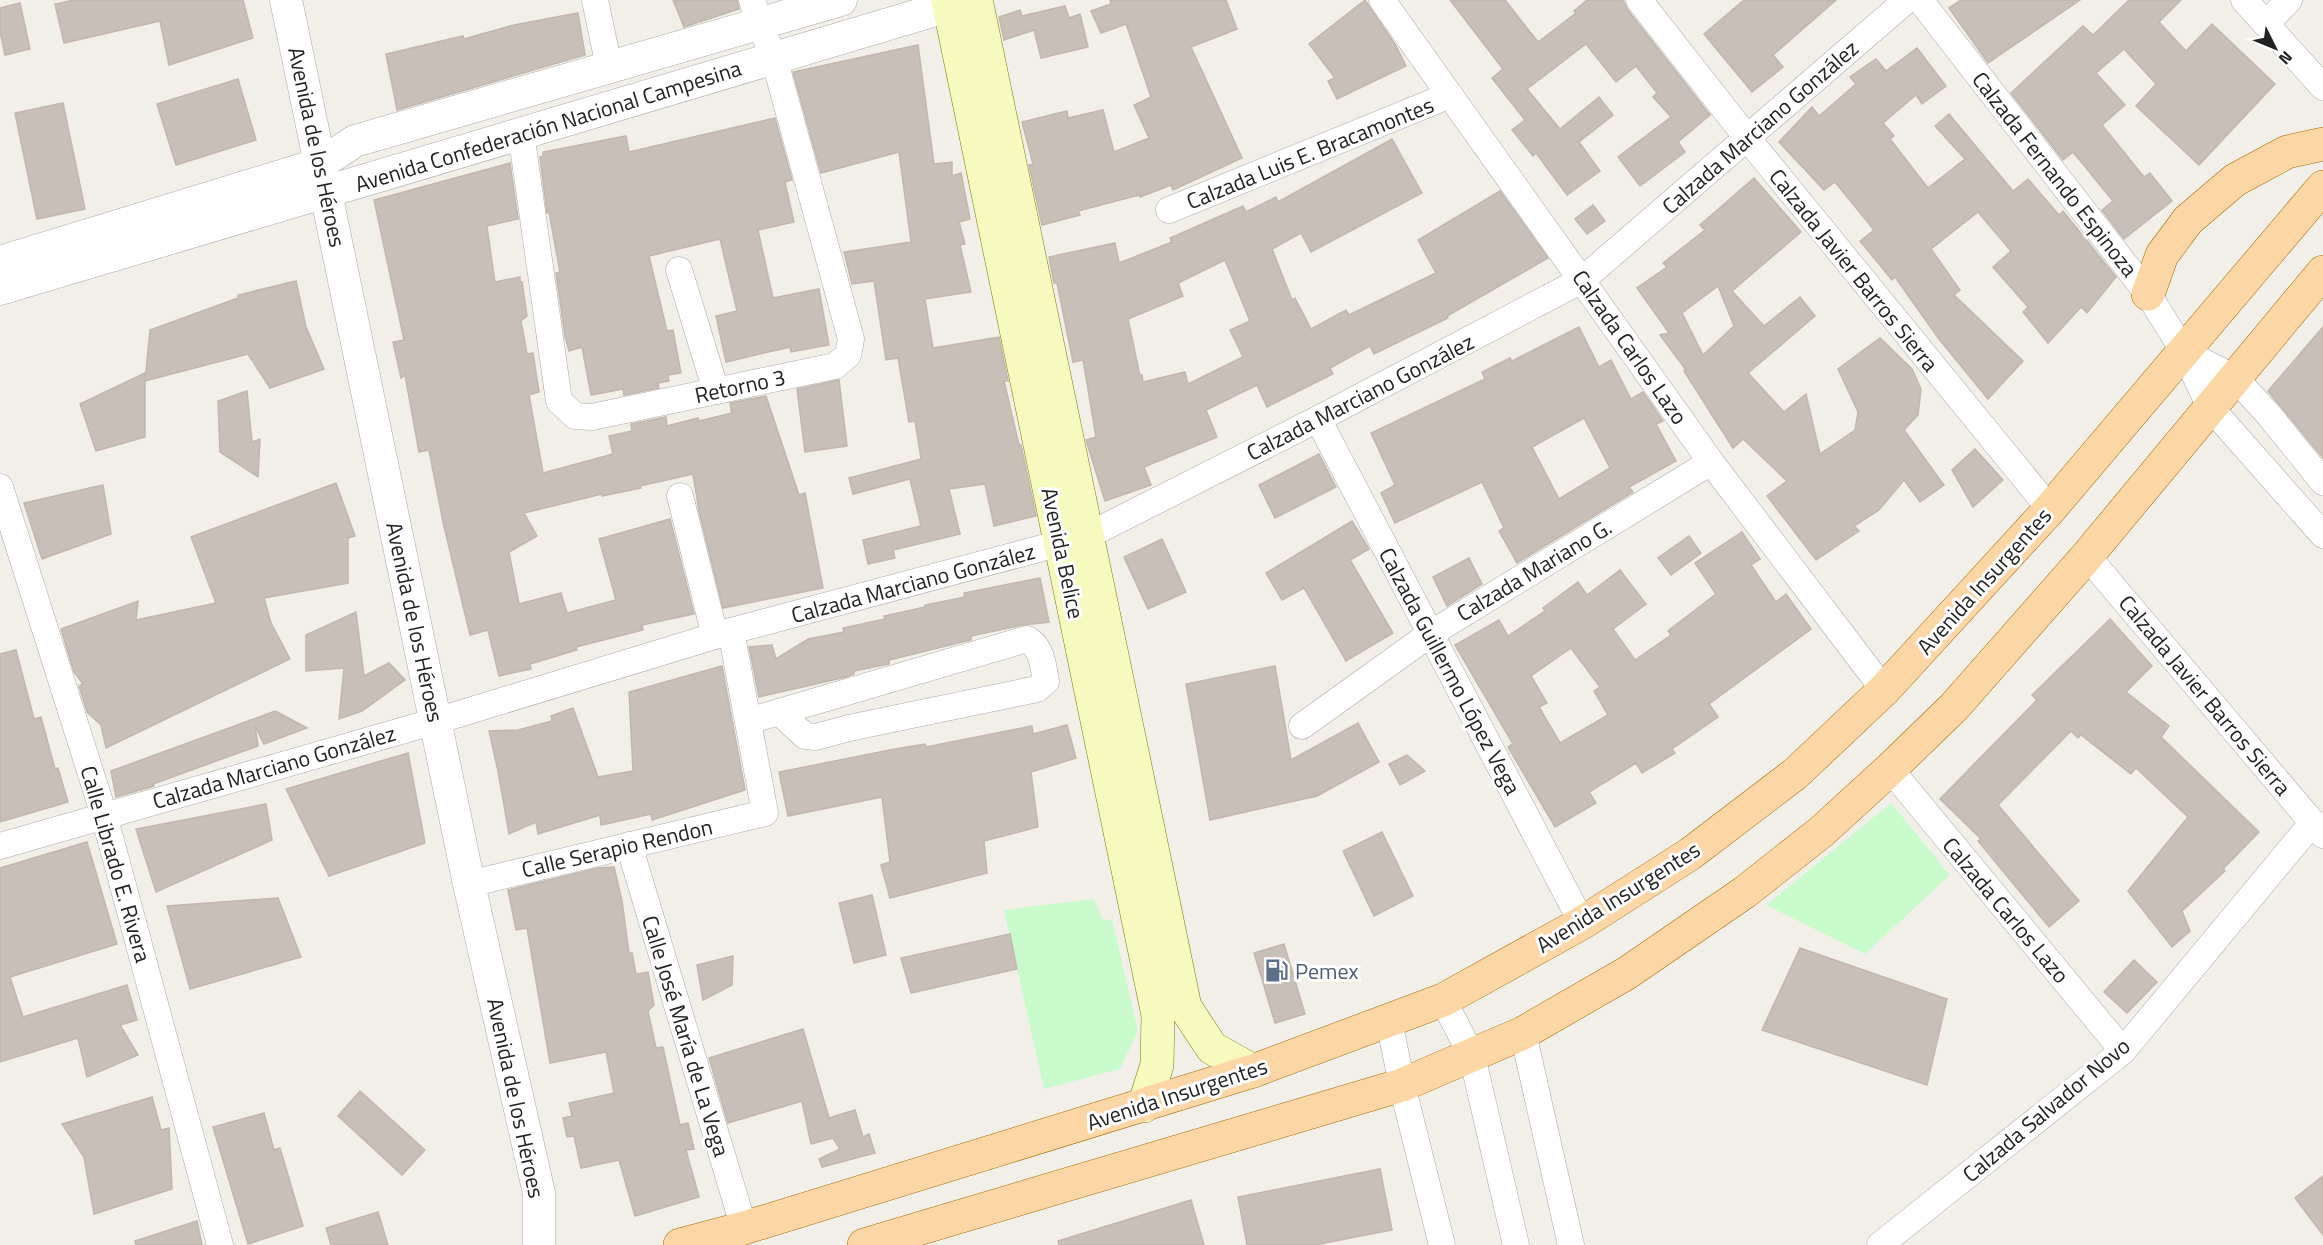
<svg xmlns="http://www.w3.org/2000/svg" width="2323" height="1245" font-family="'Titillium Web',sans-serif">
	<rect width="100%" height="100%" fill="#f2efe9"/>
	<g fill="#c8facc">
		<path d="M 1891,803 L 1950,875 L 1865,954 L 1766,905 Z"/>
		<path d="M 1094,899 L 1102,919 L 1112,920 L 1138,1031 L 1120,1069 L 1044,1089 L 1004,910 Z"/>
	</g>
	<g fill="#c7bfb8" stroke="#c4b6ab" stroke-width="1.5" fill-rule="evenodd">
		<path d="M 74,0 L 243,0 L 253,38 L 169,65 L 160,21 L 64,43 L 55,4 Z"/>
		<path d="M 673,0 L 737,0 L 739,9 L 684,27 Z"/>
		<path d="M 1110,0 L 1226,0 L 1237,29 L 1191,47 L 1242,158 L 1173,190 L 1171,185 L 1140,197 L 1139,195 L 1078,211 L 1080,215 L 1042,225 L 1029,165 L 1033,164 L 1022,122 L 1067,111 L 1068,118 L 1103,110 L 1114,152 L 1149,138 L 1134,105 L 1151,97 L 1126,24 L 1101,33 L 1091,11 L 1111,4 Z"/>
		<path d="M 1365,0 L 1396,46 L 1406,66 L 1337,99 L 1328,81 L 1335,78 L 1309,44 Z"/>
		<path d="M 1450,0 L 1505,0 L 1538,42 L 1576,13 L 1574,11 L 1587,0 L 1623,0 L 1627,9 L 1710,115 L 1678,142 L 1685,152 L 1640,186 L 1618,157 L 1671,117 L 1653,97 L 1657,93 L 1636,66 L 1616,82 L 1586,44 L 1527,89 L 1560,129 L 1599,97 L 1613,115 L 1579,142 L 1600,171 L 1567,195 L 1536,153 L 1533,156 L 1512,130 L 1525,120 L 1492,78 L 1503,69 Z"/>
		<path d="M 1744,0 L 1836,0 L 1773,55 L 1783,67 L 1752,92 L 1704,34 Z"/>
		<path d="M 1961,0 L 2080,0 L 1988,63 L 1949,8 Z"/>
		<path d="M 2129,0 L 2181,0 L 2159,22 L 2186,51 L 2212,24 L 2275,84 L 2199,165 L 2136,106 L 2156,84 L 2124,49 L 2096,73 L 2125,105 L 2102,125 L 2144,177 L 2150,173 L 2172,201 L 2124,239 L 2102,210 L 2113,201 L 2073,152 L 2063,160 L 2011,93 L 2083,26 L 2093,35 Z"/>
		<path d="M 20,3 L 30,49 L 5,55 L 0,31 L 0,8 Z"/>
		<path d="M 1065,6 L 1069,18 L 1080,14 L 1088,47 L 1041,58 L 1034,30 L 1004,40 L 999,17 L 1020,10 L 1022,16 Z"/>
		<path d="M 578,13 L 585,55 L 397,110 L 386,54 L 463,36 L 464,39 L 514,25 Z"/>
		<path d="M 918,45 L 934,164 L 952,162 L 952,176 L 961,173 L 970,219 L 959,222 L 965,244 L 960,245 L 971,292 L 925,299 L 933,348 L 999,337 L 1008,381 L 1004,381 L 1019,445 L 1021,445 L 1036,516 L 994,526 L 985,484 L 949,489 L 960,534 L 893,550 L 895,558 L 868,564 L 863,540 L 921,526 L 910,479 L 853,494 L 849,478 L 921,459 L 915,421 L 909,422 L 898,358 L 886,360 L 874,281 L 852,284 L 844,252 L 911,242 L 899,152 L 821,173 L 793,72 Z"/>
		<path d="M 1917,48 L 1946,86 L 1922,104 L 1916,95 L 1883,123 L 1894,136 L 1890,139 L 1928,188 L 1965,159 L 1935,126 L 1949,114 L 2013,191 L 2028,179 L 2059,215 L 2063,211 L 2116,277 L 2087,313 L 2081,307 L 2048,343 L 2023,312 L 2028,307 L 1993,267 L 2011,251 L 1978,212 L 1931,249 L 1960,290 L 1954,295 L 2023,361 L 1988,399 L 1939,339 L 1895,277 L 1892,280 L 1860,241 L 1874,230 L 1835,182 L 1824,190 L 1779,142 L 1812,107 L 1819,116 L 1856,84 L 1850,77 L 1876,59 L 1886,71 Z"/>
		<path d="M 238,79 L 256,140 L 176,165 L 157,104 Z"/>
		<path d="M 63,103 L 85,209 L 37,219 L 15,113 Z"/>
		<path d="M 775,118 L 792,180 L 785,182 L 794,222 L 758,230 L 773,298 L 819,289 L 829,345 L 791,352 L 790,347 L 726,362 L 716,316 L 737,311 L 720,239 L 649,256 L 667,331 L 673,330 L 681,373 L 668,375 L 669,381 L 658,383 L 659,388 L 624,395 L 623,389 L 591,395 L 582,347 L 569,351 L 565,336 L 556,273 L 560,272 L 549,212 L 547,213 L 540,157 L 543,156 L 543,152 L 626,136 L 629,152 Z"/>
		<path d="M 1392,139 L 1422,193 L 1311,252 L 1301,233 L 1272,249 L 1292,300 L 1295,298 L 1311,329 L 1346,310 L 1349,315 L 1436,273 L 1418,240 L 1500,191 L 1548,258 L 1447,316 L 1448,318 L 1374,354 L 1370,346 L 1330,368 L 1333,374 L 1267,407 L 1257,385 L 1206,410 L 1217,437 L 1144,467 L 1151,485 L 1105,501 L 1086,440 L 1096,437 L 1083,360 L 1073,362 L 1057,283 L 1054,283 L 1049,257 L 1115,243 L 1119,263 L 1172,242 L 1170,238 L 1243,206 L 1246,212 L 1276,197 L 1278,202 ZM 1225,260 L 1250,321 L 1230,330 L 1243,357 L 1188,384 L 1185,372 L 1143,382 L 1142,375 L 1140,376 L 1128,319 L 1183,296 L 1178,283 Z"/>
		<path d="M 510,163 L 518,219 L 487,226 L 488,234 L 495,282 L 520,277 L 520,282 L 522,282 L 527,316 L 521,321 L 527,354 L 533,353 L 539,392 L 529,395 L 543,473 L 613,454 L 609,436 L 632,431 L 631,424 L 666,417 L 667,426 L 698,418 L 699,421 L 732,413 L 730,403 L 766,396 L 799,495 L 805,493 L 823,588 L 723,608 L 699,511 L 693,474 L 640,486 L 641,488 L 602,496 L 602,494 L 524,513 L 537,536 L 509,552 L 519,604 L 561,593 L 567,613 L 616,600 L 599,539 L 670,519 L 694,614 L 642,625 L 643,630 L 576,647 L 577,650 L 530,664 L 531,669 L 499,676 L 488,630 L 470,635 L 443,522 L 429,450 L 419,452 L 405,375 L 401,378 L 393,342 L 404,340 L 374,200 Z"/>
		<path d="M 1754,178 L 1801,232 L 1732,291 L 1764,326 L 1800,297 L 1815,316 L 1748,373 L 1784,412 L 1806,394 L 1820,454 L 1855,430 L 1858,412 L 1838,369 L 1880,338 L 1912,369 L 1921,389 L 1918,415 L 1904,430 L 1944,485 L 1920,502 L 1904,480 L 1879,510 L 1854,526 L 1859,531 L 1816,560 L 1767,496 L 1787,481 L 1743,439 L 1733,448 L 1684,371 L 1686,370 L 1660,335 L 1669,333 L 1637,288 L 1667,267 L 1663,263 L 1705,230 L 1700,225 ZM 1718,286 L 1734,326 L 1703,355 L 1682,313 Z"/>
		<path d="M 1593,205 L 1605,221 L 1587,234 L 1575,219 Z"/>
		<path d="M 296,281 L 306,327 L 324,369 L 270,388 L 248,354 L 145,381 L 150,330 L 238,298 L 238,295 Z"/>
		<path d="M 1579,327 L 1599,367 L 1611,360 L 1631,399 L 1643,392 L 1663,421 L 1656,424 L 1676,461 L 1629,487 L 1633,492 L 1517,563 L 1499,531 L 1504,528 L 1482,482 L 1395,523 L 1381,493 L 1395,485 L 1371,433 L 1485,379 L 1482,372 L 1510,358 L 1512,361 ZM 1584,418 L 1610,468 L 1559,499 L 1532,447 Z"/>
		<path d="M 2323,327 L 2323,458 L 2268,391 Z"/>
		<path d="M 145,373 L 145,437 L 96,451 L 80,404 Z"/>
		<path d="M 839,380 L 847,446 L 805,452 L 797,389 Z"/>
		<path d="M 247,391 L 252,442 L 260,439 L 258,477 L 220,452 L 218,401 Z"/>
		<path d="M 1975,449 L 2003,480 L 1973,507 L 1952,470 Z"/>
		<path d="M 1319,454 L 1336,487 L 1275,518 L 1259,485 Z"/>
		<path d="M 336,483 L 355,536 L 348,538 L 348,583 L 264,598 L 271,623 L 290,659 L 106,748 L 101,725 L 87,712 L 79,686 L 83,684 L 74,672 L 61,629 L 138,601 L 136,620 L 216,603 L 191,537 Z"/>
		<path d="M 103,485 L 111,534 L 42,559 L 24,503 Z"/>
		<path d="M 1352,521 L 1369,549 L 1350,560 L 1393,633 L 1346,661 L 1304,588 L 1282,600 L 1266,573 Z"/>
		<path d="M 1742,532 L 1760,559 L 1751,565 L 1776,602 L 1786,594 L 1811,629 L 1709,704 L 1718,717 L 1672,749 L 1675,753 L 1642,773 L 1636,763 L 1589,792 L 1596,803 L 1555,827 L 1508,747 L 1513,744 L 1455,645 L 1499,620 L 1508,636 L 1545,611 L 1543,608 L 1578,582 L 1587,595 L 1620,570 L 1646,604 L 1613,629 L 1635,660 L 1671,635 L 1668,631 L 1716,594 L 1695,563 ZM 1571,648 L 1600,687 L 1594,691 L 1608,715 L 1560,743 L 1539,707 L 1547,703 L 1531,676 Z"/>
		<path d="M 1689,536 L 1701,553 L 1671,575 L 1658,558 Z"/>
		<path d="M 1162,539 L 1186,592 L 1148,609 L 1124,557 Z"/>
		<path d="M 1469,558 L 1482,584 L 1447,606 L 1433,577 Z"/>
		<path d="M 1040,578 L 1049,622 L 1023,625 L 971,636 L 971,640 L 889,660 L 889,664 L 854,671 L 854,674 L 846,677 L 759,697 L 749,647 L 772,645 L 776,659 L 808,639 L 844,632 L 843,628 L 885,619 L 884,616 L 925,607 L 925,605 L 965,597 L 964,593 Z"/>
		<path d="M 356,612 L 364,676 L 389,663 L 405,680 L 362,711 L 339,719 L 344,668 L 306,671 L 306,635 Z"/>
		<path d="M 2110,619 L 2152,666 L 2126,692 L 2169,726 L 2161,737 L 2259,832 L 2223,869 L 2225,871 L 2182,911 L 2190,931 L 2172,947 L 2128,891 L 2188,817 L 2136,768 L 2131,774 L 2081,735 L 2078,738 L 2071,731 L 1998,805 L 2079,901 L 2049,927 L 1978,841 L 1981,839 L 1940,799 L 2037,700 L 2032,695 Z"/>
		<path d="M 16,650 L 34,719 L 41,717 L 55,769 L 58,768 L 68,802 L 0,822 L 0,654 Z"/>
		<path d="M 722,666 L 745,790 L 652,820 L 651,814 L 601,825 L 600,815 L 538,834 L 536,822 L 509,834 L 498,771 L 489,731 L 518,730 L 552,721 L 551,716 L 573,708 L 598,777 L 633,771 L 629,692 Z"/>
		<path d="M 1275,666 L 1291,760 L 1358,723 L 1379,762 L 1317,796 L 1210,820 L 1186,684 Z"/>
		<path d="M 275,711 L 307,728 L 264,744 L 255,726 L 258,746 L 153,784 L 154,786 L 116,797 L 111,771 Z"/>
		<path d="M 1067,725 L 1076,758 L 1031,772 L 1038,827 L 984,841 L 987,873 L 890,898 L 881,865 L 890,862 L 882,797 L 788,816 L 779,772 L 895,749 L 925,744 L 926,747 L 1032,726 L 1033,734 Z"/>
		<path d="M 408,753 L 425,843 L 329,876 L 286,789 Z"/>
		<path d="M 1407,755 L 1425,771 L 1400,785 L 1389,764 Z"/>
		<path d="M 266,804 L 272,840 L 156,892 L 136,829 Z"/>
		<path d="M 1382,832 L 1413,896 L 1374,916 L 1343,851 Z"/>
		<path d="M 87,842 L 117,944 L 10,977 L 23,1017 L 127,985 L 137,1020 L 120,1025 L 138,1055 L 87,1077 L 78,1038 L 0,1062 L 0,868 Z"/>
		<path d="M 614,867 L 622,901 L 629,953 L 632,953 L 636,974 L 648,972 L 654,1005 L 648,1011 L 656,1048 L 663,1047 L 680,1125 L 688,1123 L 694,1149 L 686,1150 L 699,1197 L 635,1216 L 619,1160 L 581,1168 L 574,1136 L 567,1137 L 563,1118 L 572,1116 L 569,1103 L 614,1093 L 606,1052 L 550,1063 L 527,928 L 516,930 L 508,890 L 598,868 Z"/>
		<path d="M 872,895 L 886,955 L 854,963 L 839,903 Z"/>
		<path d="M 278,898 L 301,957 L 190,989 L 167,906 Z"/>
		<path d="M 1010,934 L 1017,969 L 911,993 L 901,958 Z"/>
		<path d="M 1284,944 L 1305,1014 L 1275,1023 L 1254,953 Z"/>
		<path d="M 1800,948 L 1947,999 L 1927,1085 L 1762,1030 Z"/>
		<path d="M 733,956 L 732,985 L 703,1000 L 697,965 Z"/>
		<path d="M 2134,960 L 2157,982 L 2127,1013 L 2104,992 Z"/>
		<path d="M 803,1029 L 829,1118 L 855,1110 L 863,1137 L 869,1134 L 875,1153 L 822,1167 L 819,1159 L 840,1149 L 833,1138 L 811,1144 L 802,1101 L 728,1123 L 709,1058 Z"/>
		<path d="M 360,1091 L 425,1150 L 402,1175 L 338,1116 Z"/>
		<path d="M 152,1097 L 161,1130 L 169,1128 L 172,1189 L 94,1214 L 84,1157 L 62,1124 Z"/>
		<path d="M 264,1113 L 274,1150 L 280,1148 L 303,1226 L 248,1244 L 213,1127 Z"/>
		<path d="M 1380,1169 L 1392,1230 L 1315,1245 L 1247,1245 L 1238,1197 Z"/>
		<path d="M 2323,1176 L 2323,1235 L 2295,1198 Z"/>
		<path d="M 1191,1200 L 1204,1245 L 1059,1245 L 1058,1241 Z"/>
		<path d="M 378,1212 L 388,1245 L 331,1245 L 326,1228 Z"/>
		<path d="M 197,1221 L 202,1245 L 136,1245 L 135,1241 Z"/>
	</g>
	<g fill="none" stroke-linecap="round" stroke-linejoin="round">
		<defs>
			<g id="minor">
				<path d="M 595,0 L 609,67"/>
				<path d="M 1382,0 L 1711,462 L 1884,690"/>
				<path d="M 1639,0 L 1748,139 L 2050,509"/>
				<path d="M 1920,0 L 2148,294 L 2184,352 L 2210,407 L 2323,535"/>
				<path d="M 2244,0 L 2323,87"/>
				<path d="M 2266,24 L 2289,0"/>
				<path d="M 521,133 L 559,401 L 575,416 L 592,417 L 835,366 L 848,355 L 851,339 L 774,58 L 759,23 L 752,0"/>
				<path d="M 1169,210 L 1450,95"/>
				<path d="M 679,270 L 716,391"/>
				<path d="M 2184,352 L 2235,378 L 2269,415 L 2323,482"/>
				<path d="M 1318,419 L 1582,923"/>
				<path d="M 0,487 L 104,815 L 220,1245"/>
				<path d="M 680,496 L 715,636"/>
				<path d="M 2087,556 L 2323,835"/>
				<path d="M 748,721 L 779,712 L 1027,639 C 1042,647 1043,666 1046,681 L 1037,689 L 849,728 L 816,737 L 805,736 L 779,712"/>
				<path d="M 1302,726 L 1430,634 L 1711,462"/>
				<path d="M 1890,769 L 2123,1051"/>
				<path d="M 629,845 L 744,1228"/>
				<path d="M 0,846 L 436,721 L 731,631 L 1087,536 L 1318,419 L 1582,280 L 1907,0"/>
				<path d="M 469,884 L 765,813 L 731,631"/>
				<path d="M 1443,1000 L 1472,1056 L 1516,1245"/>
				<path d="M 1389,1021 L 1402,1085 L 1442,1245"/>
				<path d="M 1523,1033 L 1571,1245"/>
				<path d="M 1880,1245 L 2123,1051 L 2313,822"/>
			</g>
			<g id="tertiary">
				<path d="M 286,0 L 469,884 L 539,1193 L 539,1245"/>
				<path d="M 0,262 L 320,164 L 355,141 L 841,0"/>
				<path d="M 0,289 L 949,6 L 955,0"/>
			</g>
			<g id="secondary">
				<path d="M 948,0 L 1158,1015 L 1157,1065 L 1144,1106"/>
				<path d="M 976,0 L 1185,1007 L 1212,1048 L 1253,1071"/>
			</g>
			<g id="primary">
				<path d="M 2148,294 L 2162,255 L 2188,220 L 2235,180 L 2287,152 L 2323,144"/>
				<path d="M 680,1245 L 744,1228 L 1253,1071 L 1443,1000 L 1582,923 L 1690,854 L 1795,774 L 1884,690 L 2050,509 L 2323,187"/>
				<path d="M 864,1245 L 1402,1085 L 1523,1033 L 1627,973 L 1745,892 L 1821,832 L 1890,769 L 1954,707 L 2087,556 L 2323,272"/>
			</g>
		</defs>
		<use href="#minor" stroke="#a9a9a9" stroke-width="27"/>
		<use href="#tertiary" stroke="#a9a9a9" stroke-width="33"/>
		<use href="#secondary" stroke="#707d05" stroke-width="34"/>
		<use href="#primary" stroke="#a06b00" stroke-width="34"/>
		<use href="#minor" stroke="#fff" stroke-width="26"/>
		<use href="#tertiary" stroke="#fff" stroke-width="32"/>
		<use href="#secondary" stroke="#f7fabf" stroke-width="33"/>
		<use href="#primary" stroke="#fcd6a4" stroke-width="33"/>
	</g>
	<defs>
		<symbol id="fuel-bare" viewBox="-9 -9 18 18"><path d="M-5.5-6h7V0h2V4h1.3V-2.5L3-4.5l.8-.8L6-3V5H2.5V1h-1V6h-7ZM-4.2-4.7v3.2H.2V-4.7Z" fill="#5c6f8a" stroke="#fff" stroke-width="2.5" paint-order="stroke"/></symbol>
	</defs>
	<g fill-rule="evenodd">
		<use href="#fuel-bare" x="1260" y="954" width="33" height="33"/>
	</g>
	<g text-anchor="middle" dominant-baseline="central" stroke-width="6" stroke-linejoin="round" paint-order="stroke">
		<g font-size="22" fill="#222" stroke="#fff">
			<text transform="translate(548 126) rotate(-17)">Avenida Confederación Nacional Campesina</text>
			<text transform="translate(1760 127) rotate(-41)">Calzada Marciano González</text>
			<text transform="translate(317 147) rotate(78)">Avenida de los Héroes</text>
			<text transform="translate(1310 153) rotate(-22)">Calzada Luis E. Bracamontes</text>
			<text transform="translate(2055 174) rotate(52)">Calzada Fernando Espinoza</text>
			<text transform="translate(1854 270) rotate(51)">Calzada Javier Barros Sierra</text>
			<text transform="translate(1630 347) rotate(55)">Calzada Carlos Lazo</text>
			<text transform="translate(740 386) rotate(-12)">Retorno 3</text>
			<text transform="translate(1360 397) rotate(-27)">Calzada Marciano González</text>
			<text transform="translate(1063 553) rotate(78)">Avenida Belice</text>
			<text transform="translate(1534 570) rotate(-31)">Calzada Mariano G.</text>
			<text transform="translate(1984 581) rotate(-48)">Avenida Insurgentes</text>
			<text transform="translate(913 583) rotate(-15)">Calzada Marciano González</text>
			<text transform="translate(415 622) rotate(78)">Avenida de los Héroes</text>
			<text transform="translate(1450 671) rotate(62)">Calzada Guillermo López Vega</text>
			<text transform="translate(2205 695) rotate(50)">Calzada Javier Barros Sierra</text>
			<text transform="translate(274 767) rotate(-16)">Calzada Marciano González</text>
			<text transform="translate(617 848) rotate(-13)">Calle Serapio Rendon</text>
			<text transform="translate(116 864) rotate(74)">Calle Librado E. Rivera</text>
			<text transform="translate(1618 897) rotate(-32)">Avenida Insurgentes</text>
			<text transform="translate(2006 910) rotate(50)">Calzada Carlos Lazo</text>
			<text transform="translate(686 1036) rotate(73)">Calle José María de La Vega</text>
			<text transform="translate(1177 1094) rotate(-18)">Avenida Insurgentes</text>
			<text transform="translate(516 1098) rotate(78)">Avenida de los Héroes</text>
			<text transform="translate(2046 1110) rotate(-40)">Calzada Salvador Novo</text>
		</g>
		<g font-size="22" fill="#4e5e75" stroke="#fff" text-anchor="start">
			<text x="1295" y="971">Pemex</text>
		</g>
	</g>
	<g transform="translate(2275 48) rotate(133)" stroke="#ffffff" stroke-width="4.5" paint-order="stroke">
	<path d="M0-4.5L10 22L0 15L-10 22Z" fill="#222222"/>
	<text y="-9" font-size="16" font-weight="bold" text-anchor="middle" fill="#222222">N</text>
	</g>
</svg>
